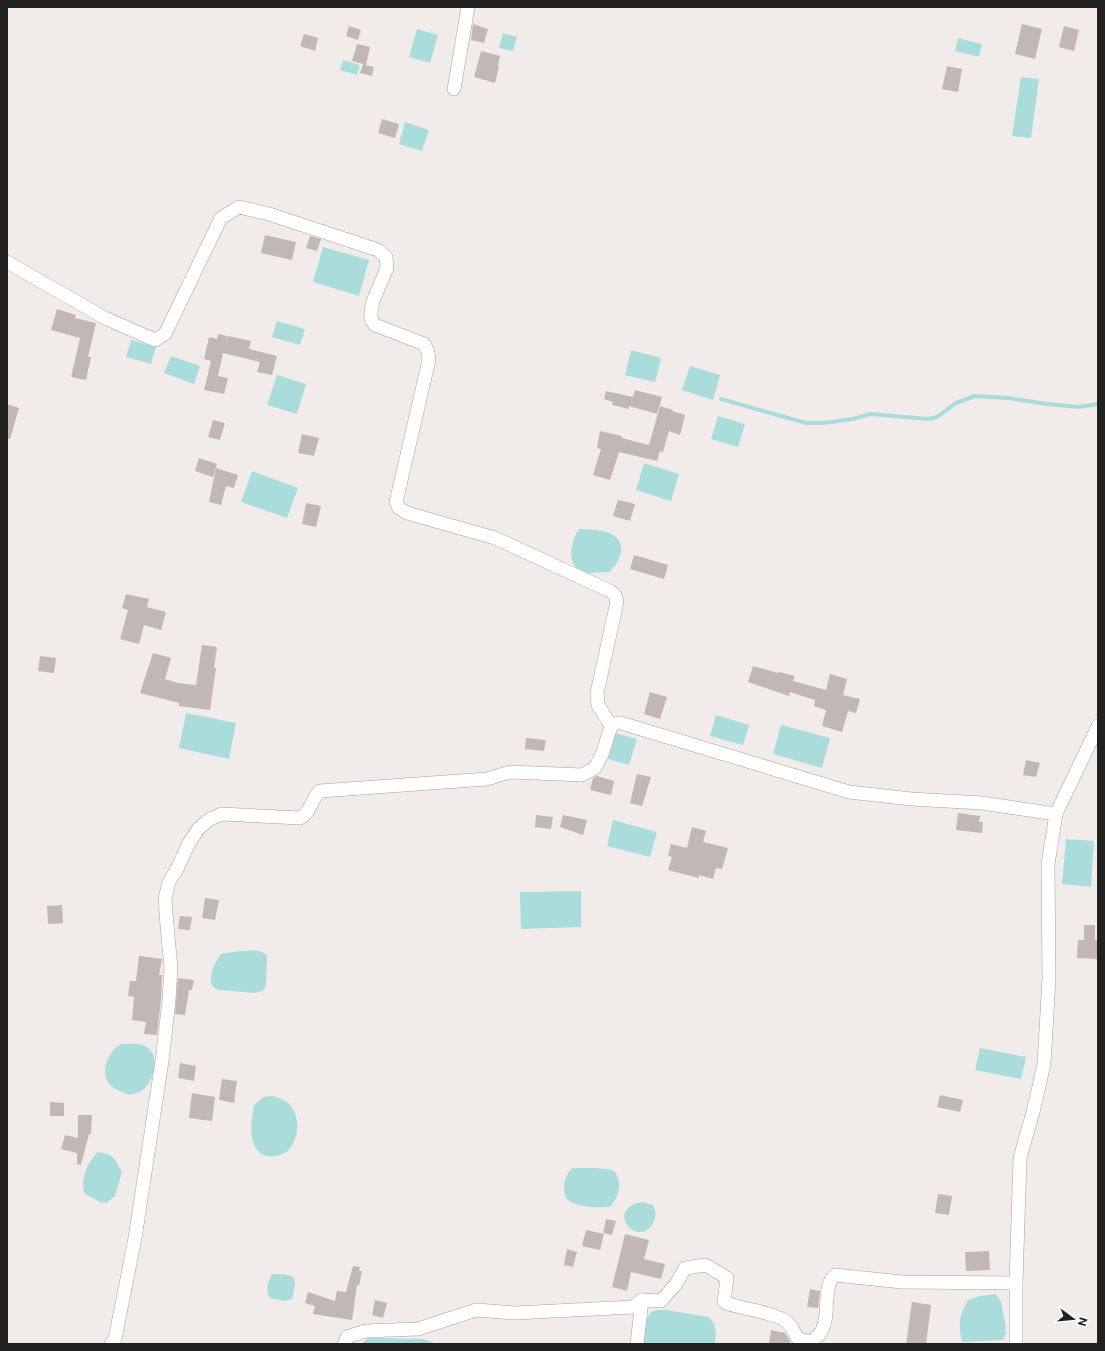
<svg xmlns="http://www.w3.org/2000/svg" width="1105" height="1351" font-family="'Public Sans',sans-serif">
	<rect width="100%" height="100%" fill="#f1ece9"/>
	<g fill="#abdcdc">
		<path d="M 417,29 L 438,35 L 430,63 L 409,57 Z"/>
		<path d="M 503,33 L 517,37 L 513,51 L 499,48 Z"/>
		<path d="M 958,38 L 982,44 L 979,57 L 955,51 Z"/>
		<path d="M 343,60 L 360,65 L 357,75 L 340,70 Z"/>
		<path d="M 1021,77 L 1039,79 L 1031,138 L 1012,136 Z"/>
		<path d="M 405,122 L 429,130 L 422,151 L 399,144 Z"/>
		<path d="M 323,247 L 369,260 L 359,296 L 313,282 Z"/>
		<path d="M 277,321 L 305,329 L 300,345 L 272,337 Z"/>
		<path d="M 131,340 L 156,347 L 151,364 L 126,357 Z"/>
		<path d="M 631,350 L 661,358 L 655,382 L 625,375 Z"/>
		<path d="M 171,356 L 200,366 L 194,384 L 164,373 Z"/>
		<path d="M 690,366 L 720,375 L 713,400 L 682,390 Z"/>
		<path d="M 277,375 L 306,384 L 297,414 L 267,405 Z"/>
		<path d="M 718,416 L 745,424 L 738,447 L 711,439 Z"/>
		<path d="M 644,463 L 679,474 L 671,501 L 636,490 Z"/>
		<path d="M 252,471 L 298,488 L 287,518 L 241,502 Z"/>
		<path d="M 579,529 C 593,529 624,530 621,551 C 619,560 616,566 609,572 C 601,572 592,574 584,572 C 565,567 571,540 579,529 Z"/>
		<path d="M 186,713 L 236,723 L 229,759 L 179,748 Z"/>
		<path d="M 716,715 L 749,725 L 743,745 L 710,736 Z"/>
		<path d="M 781,725 L 830,738 L 822,768 L 773,754 Z"/>
		<path d="M 615,733 L 637,739 L 629,765 L 608,759 Z"/>
		<path d="M 613,820 L 657,832 L 650,857 L 607,846 Z"/>
		<path d="M 1066,839 L 1094,841 L 1091,887 L 1062,884 Z"/>
		<path d="M 581,891 L 581,927 L 521,929 L 520,892 Z"/>
		<path d="M 239,951 C 248,951 262,948 267,956 L 266,985 L 264,990 L 255,993 L 219,990 C 203,985 214,963 221,954 Z"/>
		<path d="M 121,1044 C 130,1044 141,1042 148,1048 C 160,1058 154,1080 144,1089 C 140,1092 135,1094 130,1095 C 122,1092 112,1089 108,1082 C 100,1069 109,1051 121,1044 Z"/>
		<path d="M 980,1048 L 1026,1057 L 1021,1079 L 975,1070 Z"/>
		<path d="M 272,1096 C 277,1097 282,1099 287,1102 C 300,1112 300,1134 291,1147 C 284,1158 262,1161 255,1147 C 249,1137 252,1116 254,1105 L 264,1097 Z"/>
		<path d="M 98,1152 C 115,1155 113,1157 122,1172 L 115,1196 L 106,1203 L 100,1202 L 85,1194 C 80,1178 87,1163 98,1152 Z"/>
		<path d="M 572,1168 C 581,1168 608,1167 614,1171 C 617,1174 618,1178 619,1182 C 620,1192 616,1199 611,1206 C 601,1209 575,1207 568,1200 C 562,1195 564,1179 568,1173 C 569,1171 571,1170 572,1168 Z"/>
		<path d="M 642,1202 L 653,1205 C 656,1211 657,1217 653,1223 C 639,1250 603,1209 642,1202 Z"/>
		<path d="M 272,1274 C 297,1274 298,1276 292,1299 L 285,1301 L 270,1298 C 265,1291 268,1281 272,1274 Z"/>
		<path d="M 996,1294 L 1001,1302 L 1005,1323 L 1006,1334 L 1003,1340 L 962,1342 C 958,1324 959,1316 968,1300 L 980,1296 Z"/>
		<path d="M 659,1310 L 667,1310 L 708,1317 C 718,1325 716,1333 715,1344 L 642,1344 L 646,1320 L 652,1311 Z"/>
		<path d="M 368,1338 L 423,1339 L 438,1344 L 361,1344 Z"/>
	</g>
	<g fill="none" stroke-linecap="round" stroke-linejoin="round">
		<path stroke="#abdcdc" stroke-width="4" d="M 721,399 L 806,423 L 824,423 L 853,419 L 870,414 L 928,419 L 937,417 L 956,403 L 975,396 L 1008,398 L 1047,404 L 1079,407 L 1098,404"/>
	</g>
	<g fill="#c2b7b5">
		<path d="M 473,24 L 488,29 L 484,43 L 471,40 Z"/>
		<path d="M 1022,24 L 1042,29 L 1035,59 L 1015,54 Z"/>
		<path d="M 349,26 L 361,30 L 358,40 L 346,36 Z"/>
		<path d="M 1064,26 L 1079,30 L 1074,51 L 1059,47 Z"/>
		<path d="M 304,34 L 318,38 L 315,51 L 300,46 Z"/>
		<path d="M 357,44 L 370,47 L 366,65 L 374,67 L 372,76 L 360,73 L 363,64 L 352,61 Z"/>
		<path d="M 481,51 L 500,56 L 498,66 L 499,66 L 495,83 L 474,77 Z"/>
		<path d="M 947,66 L 962,69 L 958,92 L 942,89 Z"/>
		<path d="M 382,119 L 399,124 L 395,138 L 378,133 Z"/>
		<path d="M 265,235 L 296,242 L 292,260 L 261,253 Z"/>
		<path d="M 310,236 L 321,239 L 317,251 L 306,248 Z"/>
		<path d="M 57,309 L 76,315 L 75,318 L 96,323 L 88,357 L 91,357 L 86,380 L 71,377 L 80,338 L 51,330 Z"/>
		<path d="M 218,334 L 227,336 L 226,341 L 228,336 L 251,341 L 249,349 L 277,356 L 272,375 L 257,372 L 260,362 L 223,353 L 218,376 L 228,378 L 224,394 L 204,390 L 211,361 L 204,359 L 209,337 L 217,339 Z"/>
		<path d="M 635,390 L 662,397 L 657,414 L 629,406 L 629,409 L 612,405 L 613,402 L 604,399 L 606,391 L 633,397 Z"/>
		<path d="M 7,404 L 19,408 L 10,439 L 7,439 Z"/>
		<path d="M 660,406 L 673,410 L 672,411 L 685,415 L 680,435 L 669,431 L 663,452 L 660,451 L 657,461 L 619,452 L 610,480 L 593,475 L 601,449 L 597,448 L 600,431 L 622,436 L 622,438 L 649,445 Z"/>
		<path d="M 213,420 L 225,423 L 220,440 L 208,437 Z"/>
		<path d="M 302,434 L 319,438 L 314,456 L 298,453 Z"/>
		<path d="M 199,458 L 217,464 L 213,477 L 195,471 Z"/>
		<path d="M 216,468 L 238,475 L 234,488 L 226,486 L 221,505 L 209,502 Z"/>
		<path d="M 618,500 L 635,504 L 630,521 L 613,516 Z"/>
		<path d="M 306,503 L 321,506 L 316,527 L 302,524 Z"/>
		<path d="M 634,555 L 668,565 L 664,579 L 630,569 Z"/>
		<path d="M 126,594 L 149,599 L 147,607 L 166,612 L 161,630 L 144,625 L 139,644 L 120,639 L 128,610 L 122,608 Z"/>
		<path d="M 202,645 L 217,647 L 214,668 L 216,668 L 210,710 L 179,706 L 179,703 L 140,693 L 153,653 L 171,658 L 165,679 L 178,683 L 196,685 Z"/>
		<path d="M 40,656 L 56,658 L 54,673 L 38,671 Z"/>
		<path d="M 753,666 L 778,673 L 779,672 L 795,676 L 793,681 L 826,690 L 830,674 L 847,679 L 843,695 L 860,699 L 856,713 L 848,711 L 842,732 L 822,726 L 826,710 L 814,706 L 815,700 L 790,692 L 789,696 L 748,682 Z"/>
		<path d="M 650,692 L 667,697 L 660,719 L 644,714 Z"/>
		<path d="M 526,738 L 546,740 L 544,751 L 525,749 Z"/>
		<path d="M 1026,760 L 1040,763 L 1036,777 L 1023,775 Z"/>
		<path d="M 637,774 L 651,777 L 642,806 L 630,803 Z"/>
		<path d="M 597,776 L 614,781 L 611,795 L 590,790 L 593,778 Z"/>
		<path d="M 958,813 L 980,816 L 979,822 L 983,822 L 982,833 L 956,830 Z"/>
		<path d="M 536,815 L 553,817 L 551,829 L 535,827 Z"/>
		<path d="M 563,815 L 587,820 L 583,835 L 560,827 Z"/>
		<path d="M 692,827 L 706,831 L 703,842 L 728,848 L 722,869 L 716,868 L 713,879 L 699,875 L 699,878 L 668,870 L 672,857 L 668,856 L 671,844 L 687,848 Z"/>
		<path d="M 205,898 L 219,900 L 215,920 L 202,918 Z"/>
		<path d="M 62,905 L 63,923 L 48,924 L 47,906 Z"/>
		<path d="M 180,916 L 192,917 L 190,930 L 178,929 Z"/>
		<path d="M 1084,925 L 1095,925 L 1095,940 L 1098,941 L 1098,959 L 1077,958 L 1078,940 L 1084,940 Z"/>
		<path d="M 139,956 L 162,959 L 159,975 L 162,975 L 161,999 L 157,1035 L 144,1034 L 146,1022 L 132,1020 L 134,997 L 128,996 L 130,981 L 136,981 Z"/>
		<path d="M 178,978 L 194,980 L 192,990 L 189,990 L 185,1015 L 175,1014 Z"/>
		<path d="M 180,1063 L 196,1066 L 194,1081 L 178,1078 Z"/>
		<path d="M 222,1079 L 237,1081 L 234,1103 L 219,1100 Z"/>
		<path d="M 192,1093 L 215,1097 L 212,1121 L 189,1118 Z"/>
		<path d="M 940,1095 L 963,1100 L 960,1112 L 937,1107 Z"/>
		<path d="M 50,1102 L 64,1103 L 64,1116 L 50,1116 Z"/>
		<path d="M 78,1115 L 92,1115 L 91,1134 L 89,1134 L 81,1165 L 77,1164 L 77,1153 L 61,1149 L 65,1135 L 78,1138 Z"/>
		<path d="M 938,1194 L 952,1196 L 949,1215 L 935,1213 Z"/>
		<path d="M 606,1219 L 616,1221 L 612,1235 L 603,1233 Z"/>
		<path d="M 586,1230 L 604,1234 L 600,1250 L 582,1246 Z"/>
		<path d="M 625,1234 L 649,1240 L 644,1259 L 665,1264 L 661,1279 L 631,1272 L 627,1291 L 612,1287 Z"/>
		<path d="M 567,1249 L 577,1252 L 573,1267 L 564,1265 Z"/>
		<path d="M 989,1251 L 990,1270 L 966,1271 L 965,1252 Z"/>
		<path d="M 353,1266 L 360,1267 L 359,1271 L 362,1271 L 359,1286 L 357,1285 L 352,1320 L 313,1314 L 315,1306 L 305,1303 L 308,1292 L 335,1301 L 337,1291 L 346,1292 Z"/>
		<path d="M 810,1289 L 820,1291 L 818,1308 L 807,1307 Z"/>
		<path d="M 375,1300 L 387,1303 L 383,1318 L 372,1315 Z"/>
		<path d="M 912,1302 L 931,1305 L 926,1344 L 906,1344 Z"/>
		<path d="M 771,1330 L 785,1333 L 790,1341 L 790,1344 L 769,1344 Z"/>
	</g>
	<g fill="none" stroke-linecap="round" stroke-linejoin="round">
		<defs>
			<g id="minor">
				<path d="M 454,89 L 468,7"/>
				<path d="M 7,262 L 105,318 L 155,340 L 165,334 L 221,218 L 239,207 L 269,214 L 378,250 L 386,257 L 387,268 L 373,301 L 371,312 L 371,319 L 375,325 L 424,344 L 428,352 L 429,360 L 396,502 L 399,508 L 407,513 L 495,538 L 610,591 L 615,595 L 617,602 L 597,693 L 598,705 L 611,726"/>
				<path d="M 111,1344 L 115,1339 L 135,1238 L 162,1061 L 169,1000 L 171,967 L 167,926 L 165,899 L 169,882 L 177,869 L 189,843 L 199,828 L 210,819 L 222,814 L 300,818 C 312,812 311,798 320,791 L 487,779 L 510,772 L 582,775 L 595,768 L 603,752 L 611,726 L 614,723 L 621,723 L 849,792 L 911,799 L 982,803 L 1056,814"/>
				<path d="M 344,1344 L 347,1337 L 365,1331 L 418,1329 L 476,1310 L 515,1313 L 633,1307 L 642,1300 L 661,1301 L 676,1284 L 685,1268 L 706,1265 L 727,1278 L 724,1302 C 743,1310 766,1310 784,1320 C 799,1328 788,1341 812,1341 C 814,1339 817,1337 819,1335 C 832,1319 821,1287 835,1275 L 902,1282 L 1016,1283"/>
				<path d="M 637,1344 L 642,1300"/>
				<path d="M 1016,1344 L 1016,1283 L 1020,1158 L 1033,1112 L 1044,1064 L 1049,978 L 1048,864 L 1056,814 L 1098,726"/>
			</g>
		</defs>
		<use href="#minor" stroke="#a2a2a2" stroke-width="14"/>
		<use href="#minor" stroke="#fff" stroke-width="13"/>
	</g>
	<rect width="1105" height="1351" fill="none" stroke="#212121" stroke-width="16"/>
	<g transform="translate(1073 1319) rotate(106)" stroke="#ffffff" stroke-width="3" paint-order="stroke">
	<path d="M0-3L7 15L0 10L-7 15Z" fill="#212121"/>
	<text y="-6" font-size="11" font-weight="bold" text-anchor="middle" fill="#212121">N</text>
	</g>
</svg>
